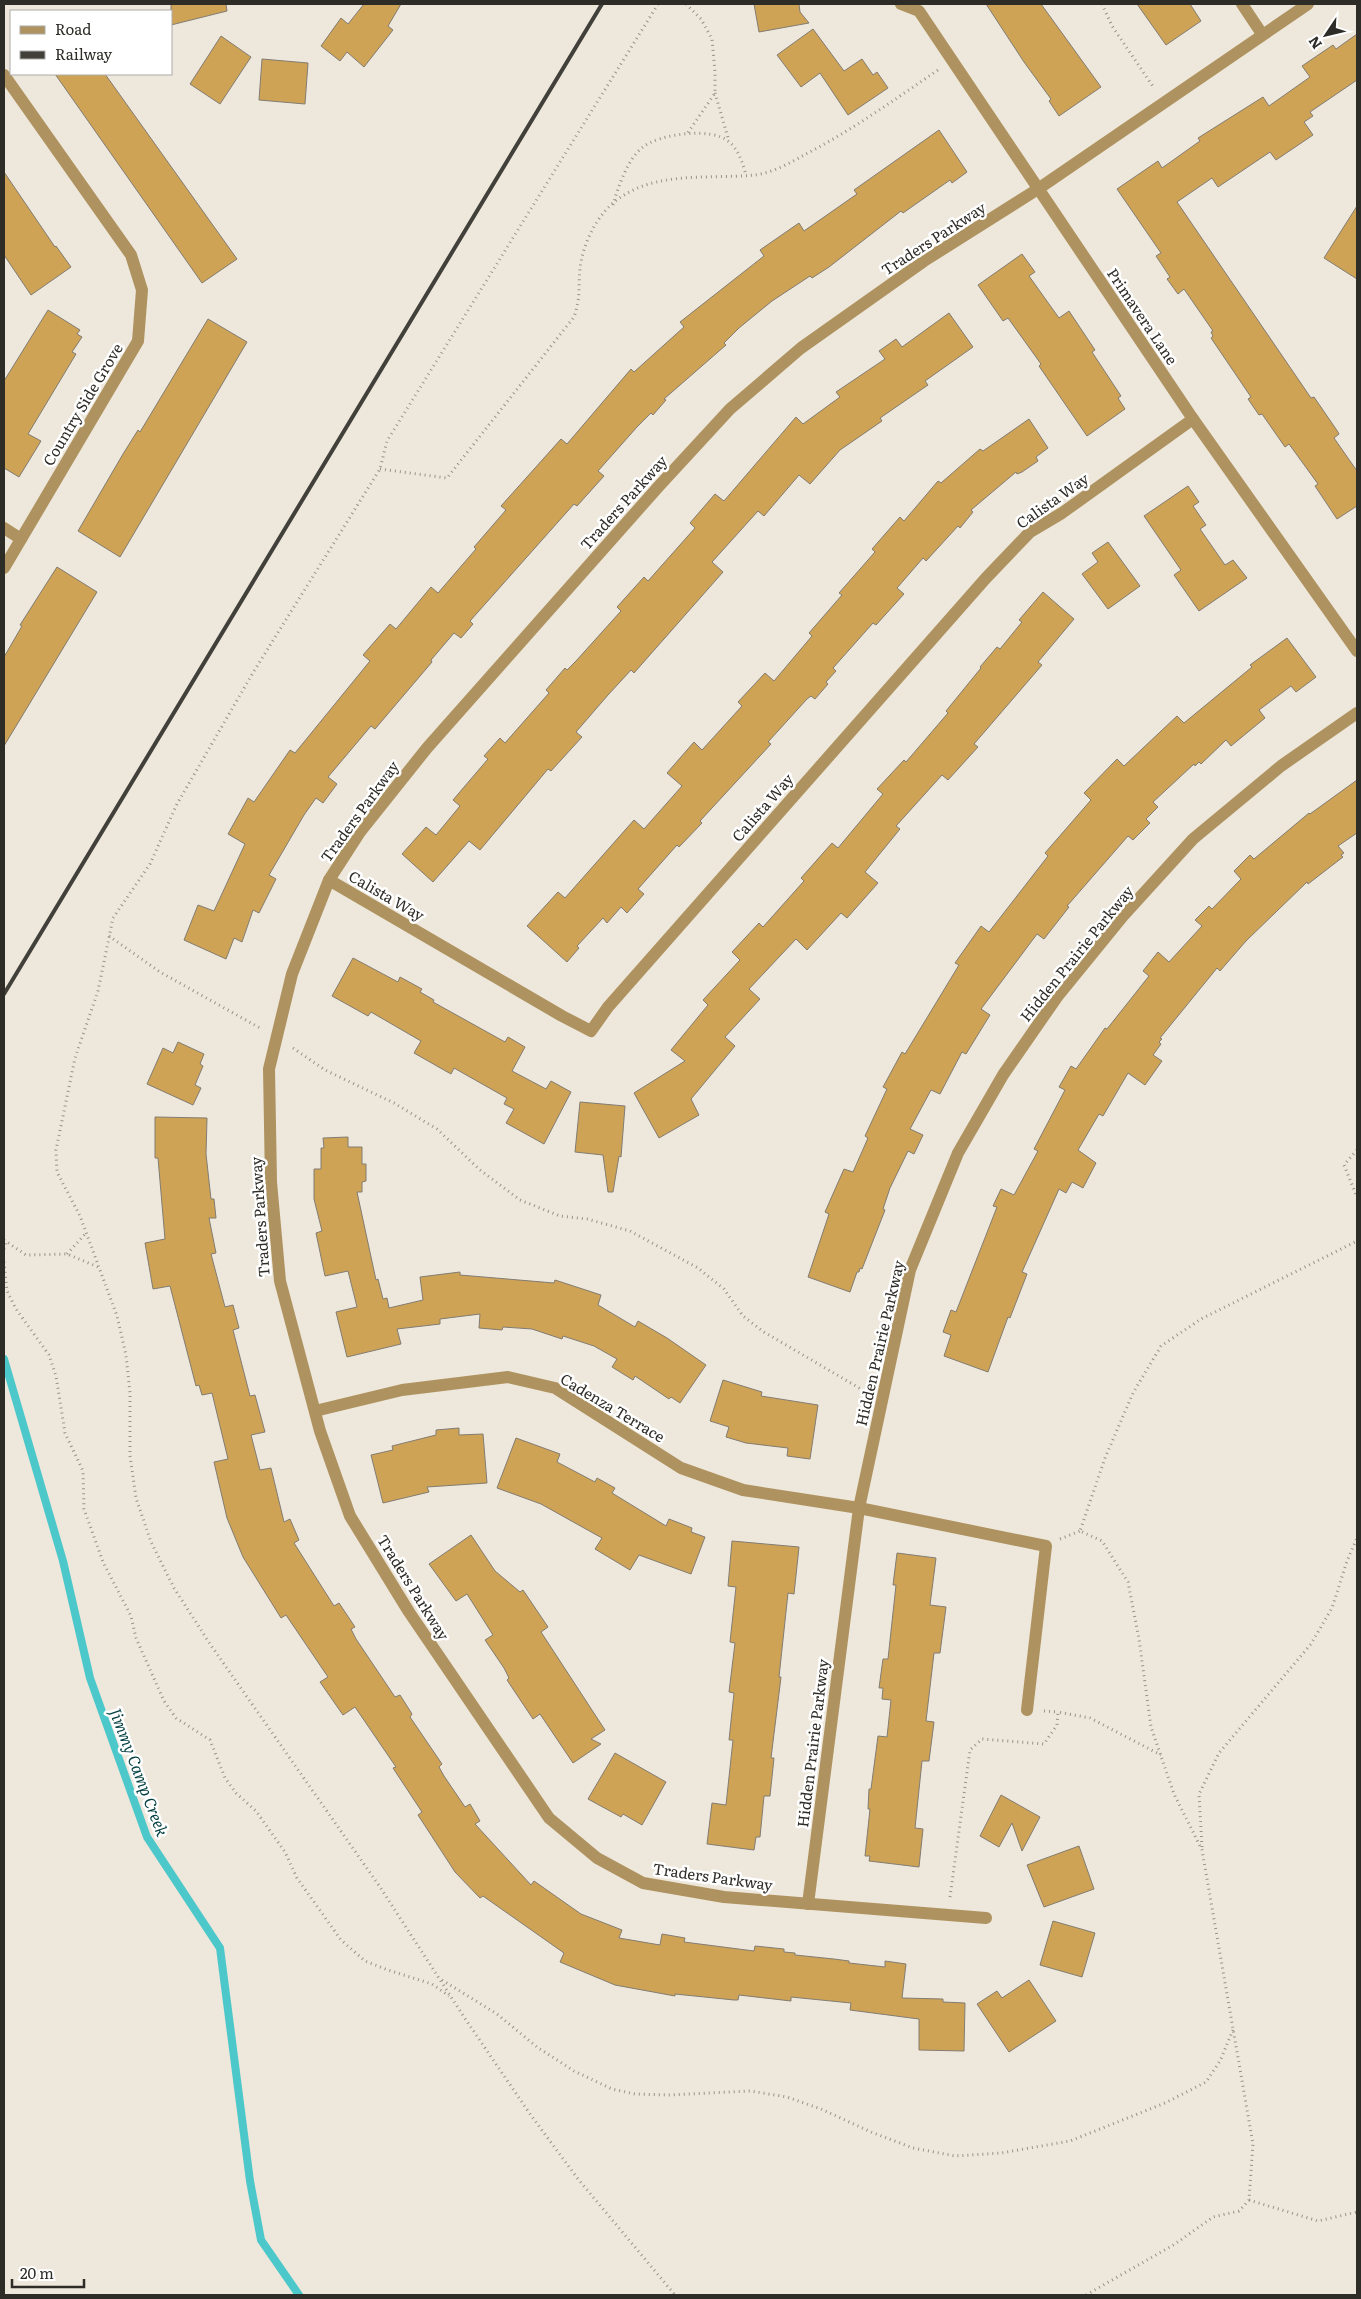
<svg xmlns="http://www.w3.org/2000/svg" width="1361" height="2299" font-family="Literata,serif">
	<rect width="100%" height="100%" fill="#eee7db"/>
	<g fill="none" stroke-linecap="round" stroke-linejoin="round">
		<path stroke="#4cc8ca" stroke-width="8" d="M 4,1359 L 63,1561 L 90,1678 L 147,1837 L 220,1948 L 250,2181 L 261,2240 L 299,2295"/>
	</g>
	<g fill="#cea355" stroke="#827c72">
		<path d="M 171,4 L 226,4 L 227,11 L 171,25 Z"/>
		<path d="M 364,4 L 401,4 L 388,26 L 393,30 L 364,67 L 347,52 L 340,61 L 321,46 L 341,18 L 348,24 Z"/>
		<path d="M 754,4 L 799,4 L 800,12 L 809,23 L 759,32 Z"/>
		<path d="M 986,4 L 1041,4 L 1101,87 L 1059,116 L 1049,101 L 1051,99 L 1024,62 Z"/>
		<path d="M 1137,4 L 1190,4 L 1201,21 L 1166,45 Z"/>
		<path d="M 813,29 L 844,71 L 862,59 L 873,75 L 877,72 L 888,88 L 848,115 L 820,73 L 801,87 L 777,55 Z"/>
		<path d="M 1357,34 L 1357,80 L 1310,112 L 1313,116 L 1304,122 L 1313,135 L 1276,160 L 1270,152 L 1218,187 L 1212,178 L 1177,202 L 1311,398 L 1314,397 L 1338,432 L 1339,434 L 1334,438 L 1357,471 L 1357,506 L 1337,519 L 1315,486 L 1318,484 L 1289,444 L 1285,447 L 1262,414 L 1259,415 L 1248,399 L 1251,397 L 1211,338 L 1213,336 L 1211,332 L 1213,331 L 1184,289 L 1178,294 L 1167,279 L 1170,277 L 1156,256 L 1161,253 L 1117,189 L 1158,161 L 1162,168 L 1200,141 L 1198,138 L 1263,97 L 1269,106 L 1310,77 L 1302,66 L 1333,45 L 1336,49 Z"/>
		<path d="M 221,36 L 251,57 L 220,104 L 190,84 Z"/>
		<path d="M 262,59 L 308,63 L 305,104 L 259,100 Z"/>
		<path d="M 55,74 L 105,74 L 237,259 L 202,283 Z"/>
		<path d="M 939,130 L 967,172 L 952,183 L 950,180 L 903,213 L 901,211 L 829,267 L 812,278 L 810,276 L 772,301 L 739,328 L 724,343 L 726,345 L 664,399 L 666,400 L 653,415 L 651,413 L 637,427 L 598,471 L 604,476 L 577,506 L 574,504 L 470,621 L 473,624 L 461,638 L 454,633 L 431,660 L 432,662 L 375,729 L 371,726 L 328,777 L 337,784 L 323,803 L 316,798 L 304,815 L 269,875 L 276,879 L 259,913 L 253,910 L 242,942 L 234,938 L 226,959 L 184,940 L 198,905 L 214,911 L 245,844 L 228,834 L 248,798 L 254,802 L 290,750 L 295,753 L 370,661 L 363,655 L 390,624 L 396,629 L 431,587 L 438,593 L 476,549 L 474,547 L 506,510 L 501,506 L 561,439 L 567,444 L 631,369 L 634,372 L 684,327 L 680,322 L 764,256 L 760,250 L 799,223 L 804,231 L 857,194 L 854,190 Z"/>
		<path d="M 4,172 L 55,247 L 56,246 L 71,267 L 31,295 L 4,255 Z"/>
		<path d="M 1357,206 L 1357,279 L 1324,258 Z"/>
		<path d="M 1022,254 L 1035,272 L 1029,276 L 1059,318 L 1069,311 L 1095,350 L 1092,352 L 1121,396 L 1118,398 L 1125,409 L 1087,436 L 1039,366 L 1041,364 L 1008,318 L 1003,321 L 978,285 Z"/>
		<path d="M 48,310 L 80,330 L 77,334 L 82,337 L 72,352 L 76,354 L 28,434 L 41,441 L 19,477 L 4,468 L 4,381 Z"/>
		<path d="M 949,313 L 973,347 L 925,381 L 928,385 L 880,418 L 882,421 L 840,450 L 810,484 L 799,475 L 764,516 L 758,511 L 712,562 L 723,572 L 634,673 L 631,670 L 608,695 L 576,732 L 582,737 L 551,771 L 548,769 L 480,850 L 469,841 L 433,882 L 402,854 L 426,827 L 436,835 L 460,806 L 453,800 L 488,759 L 484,756 L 500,738 L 505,743 L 549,693 L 546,690 L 565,668 L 567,670 L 576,661 L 621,611 L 617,607 L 644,577 L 648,581 L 695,528 L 690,523 L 715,494 L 724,501 L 796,417 L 803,424 L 840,397 L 836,392 L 885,359 L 879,351 L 896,339 L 902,347 Z"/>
		<path d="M 208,319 L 247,342 L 120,557 L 78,531 L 123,454 L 138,430 L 140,432 Z"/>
		<path d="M 1029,419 L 1048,448 L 1036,457 L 1038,461 L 1022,472 L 1017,474 L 1016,472 L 971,510 L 973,512 L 960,528 L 958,526 L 926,561 L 923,558 L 897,588 L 904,594 L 876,625 L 873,623 L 833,668 L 836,671 L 826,682 L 828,684 L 815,699 L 811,696 L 807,699 L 768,742 L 771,744 L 700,821 L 702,823 L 679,847 L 677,845 L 638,889 L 644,894 L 627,913 L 621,907 L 607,923 L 603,918 L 577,946 L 579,948 L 567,962 L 527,926 L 558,892 L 565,898 L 634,820 L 644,829 L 682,786 L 667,773 L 694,742 L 702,750 L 742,706 L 738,702 L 765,673 L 774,681 L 812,636 L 809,633 L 842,595 L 839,593 L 875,552 L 872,549 L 900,517 L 904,521 L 938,481 L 941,483 L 980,449 L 983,451 Z"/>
		<path d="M 1188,486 L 1199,502 L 1193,506 L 1206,525 L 1200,529 L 1225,565 L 1233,560 L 1247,578 L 1199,611 L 1174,575 L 1181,570 L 1144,516 Z"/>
		<path d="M 1108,542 L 1140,586 L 1108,609 L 1082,574 L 1098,562 L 1092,553 Z"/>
		<path d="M 57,567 L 97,592 L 4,746 L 4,657 L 22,626 L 20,625 Z"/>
		<path d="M 1043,592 L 1074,619 L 1038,662 L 1042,665 L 974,744 L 978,747 L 948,780 L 942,775 L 896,826 L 900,829 L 865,872 L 878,883 L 847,918 L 841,913 L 807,950 L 796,939 L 749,989 L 760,999 L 725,1037 L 735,1046 L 691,1099 L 699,1115 L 659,1138 L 634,1093 L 685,1061 L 671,1050 L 708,1005 L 703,1000 L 740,960 L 732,952 L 759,923 L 763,927 L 804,881 L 801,878 L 832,843 L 838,848 L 883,794 L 877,789 L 904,760 L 906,762 L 948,713 L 946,711 L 981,668 L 980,667 L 997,647 L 1000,649 L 1022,622 L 1019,620 Z"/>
		<path d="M 1287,638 L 1316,677 L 1296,692 L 1291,686 L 1259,710 L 1265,718 L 1231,746 L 1226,740 L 1201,764 L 1199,762 L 1195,766 L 1194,764 L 1153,802 L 1158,807 L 1146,819 L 1150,823 L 1133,840 L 1128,836 L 1067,906 L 1069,907 L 1044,939 L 1037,934 L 981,1009 L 990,1015 L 966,1054 L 962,1052 L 940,1094 L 931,1090 L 910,1129 L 923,1135 L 914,1154 L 908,1151 L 890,1188 L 883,1209 L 885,1210 L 862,1269 L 860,1268 L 859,1272 L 857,1272 L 850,1292 L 808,1277 L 829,1214 L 825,1212 L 844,1169 L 853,1172 L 868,1138 L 865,1136 L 887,1089 L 883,1087 L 902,1052 L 905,1054 L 959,965 L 955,963 L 981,926 L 989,932 L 1048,856 L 1045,853 L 1091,800 L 1084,793 L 1117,759 L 1124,766 L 1177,716 L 1184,723 L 1252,667 L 1250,665 Z"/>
		<path d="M 1357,780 L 1357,833 L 1338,846 L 1344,853 L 1341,855 L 1343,857 L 1308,884 L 1307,882 L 1246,941 L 1220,971 L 1217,968 L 1160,1038 L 1162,1039 L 1159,1042 L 1161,1044 L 1153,1055 L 1162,1061 L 1145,1085 L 1128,1073 L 1103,1116 L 1099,1114 L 1078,1150 L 1096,1163 L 1083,1188 L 1072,1182 L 1066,1193 L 1059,1189 L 1022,1272 L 1027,1274 L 1010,1318 L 1008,1317 L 988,1372 L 944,1356 L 951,1335 L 943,1332 L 951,1310 L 956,1312 L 997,1207 L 993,1206 L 1001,1189 L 1014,1195 L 1038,1151 L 1034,1149 L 1065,1090 L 1059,1087 L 1071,1066 L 1076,1069 L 1105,1028 L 1107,1029 L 1149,976 L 1143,971 L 1158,952 L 1169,962 L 1202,926 L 1195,920 L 1209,906 L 1212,909 L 1241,879 L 1234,871 L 1250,855 L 1254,859 L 1309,813 L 1310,814 Z"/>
		<path d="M 353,958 L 398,982 L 400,977 L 422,989 L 420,992 L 434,1000 L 433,1002 L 505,1042 L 508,1037 L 525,1047 L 512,1071 L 546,1089 L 551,1081 L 571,1092 L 544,1144 L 506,1123 L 514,1109 L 504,1104 L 507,1098 L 454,1068 L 451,1074 L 414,1053 L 421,1041 L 371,1012 L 368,1016 L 332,996 Z"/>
		<path d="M 178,1042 L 204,1054 L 200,1064 L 203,1066 L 195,1085 L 201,1088 L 193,1105 L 147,1084 L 163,1048 L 173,1053 Z"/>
		<path d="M 580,1102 L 625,1106 L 621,1157 L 619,1156 L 613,1192 L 608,1192 L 603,1155 L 575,1152 Z"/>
		<path d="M 155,1117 L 207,1118 L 206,1154 L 211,1199 L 214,1199 L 216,1218 L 209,1218 L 216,1253 L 211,1254 L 225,1307 L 233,1305 L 239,1328 L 233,1330 L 250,1396 L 255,1395 L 265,1432 L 251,1435 L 260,1470 L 271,1468 L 284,1522 L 290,1519 L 299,1540 L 294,1543 L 334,1606 L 339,1603 L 355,1627 L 351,1629 L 356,1639 L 395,1697 L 400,1695 L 412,1714 L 410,1717 L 442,1764 L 439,1767 L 444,1776 L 465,1807 L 470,1804 L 480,1821 L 475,1824 L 531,1885 L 534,1881 L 581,1914 L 622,1930 L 619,1938 L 660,1945 L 662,1934 L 685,1938 L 684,1942 L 754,1951 L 755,1946 L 784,1949 L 784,1952 L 795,1953 L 795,1955 L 834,1959 L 849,1961 L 849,1963 L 885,1967 L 885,1961 L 906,1964 L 902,1998 L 943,1999 L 943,2002 L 965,2003 L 964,2051 L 919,2050 L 919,2019 L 850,2010 L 851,2003 L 791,1997 L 791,2001 L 739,1995 L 738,2000 L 734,2000 L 675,1994 L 675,1996 L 615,1985 L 560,1962 L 564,1953 L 483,1896 L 480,1898 L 455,1872 L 418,1815 L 422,1812 L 393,1768 L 396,1767 L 355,1707 L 343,1715 L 320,1682 L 328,1677 L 286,1615 L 281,1618 L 243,1557 L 227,1518 L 214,1462 L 228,1459 L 212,1393 L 202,1395 L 199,1385 L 196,1386 L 170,1286 L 153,1289 L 145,1243 L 165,1239 L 158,1158 L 155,1158 Z"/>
		<path d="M 348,1137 L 348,1147 L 362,1147 L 362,1164 L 366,1164 L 366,1181 L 362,1182 L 362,1192 L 357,1192 L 376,1280 L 378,1279 L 383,1299 L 387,1298 L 389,1308 L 423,1300 L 420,1277 L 460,1272 L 460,1275 L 554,1283 L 555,1280 L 601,1295 L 598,1305 L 635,1327 L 638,1321 L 667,1338 L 706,1365 L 680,1403 L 671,1397 L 669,1399 L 635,1376 L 633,1380 L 612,1367 L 617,1359 L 594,1346 L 563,1336 L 562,1339 L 532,1329 L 503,1327 L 502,1330 L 479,1328 L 480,1314 L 440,1319 L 440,1324 L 397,1329 L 401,1344 L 347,1357 L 336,1312 L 357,1307 L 348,1271 L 325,1276 L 316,1233 L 322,1231 L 314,1199 L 314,1169 L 321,1169 L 321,1148 L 324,1148 L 323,1138 Z"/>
		<path d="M 723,1380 L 762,1392 L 761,1396 L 818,1405 L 810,1459 L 787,1456 L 788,1448 L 746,1443 L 726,1437 L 729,1427 L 710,1421 Z"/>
		<path d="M 459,1428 L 459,1435 L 483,1434 L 487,1483 L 427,1487 L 429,1492 L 383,1503 L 371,1455 L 393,1450 L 392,1446 L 436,1435 L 436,1430 Z"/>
		<path d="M 516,1438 L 560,1454 L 557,1462 L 595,1482 L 597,1478 L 615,1488 L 612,1493 L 666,1526 L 669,1519 L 692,1528 L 691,1532 L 705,1537 L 691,1574 L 639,1555 L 630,1570 L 595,1549 L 602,1538 L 541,1504 L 497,1488 Z"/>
		<path d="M 471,1535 L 495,1571 L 520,1592 L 523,1590 L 548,1627 L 541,1632 L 605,1730 L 591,1739 L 601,1744 L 573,1763 L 540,1714 L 533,1719 L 507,1680 L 509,1678 L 504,1668 L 485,1640 L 493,1635 L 467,1594 L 456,1601 L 429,1564 Z"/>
		<path d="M 732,1541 L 799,1547 L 794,1594 L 788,1593 L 779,1677 L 781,1677 L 771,1758 L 774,1758 L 770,1796 L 764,1796 L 760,1837 L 756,1837 L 754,1850 L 707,1844 L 712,1803 L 726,1805 L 733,1740 L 729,1740 L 734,1693 L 729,1692 L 735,1643 L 730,1642 L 736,1587 L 728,1586 Z"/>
		<path d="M 897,1553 L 936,1558 L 930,1605 L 946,1607 L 940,1653 L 934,1653 L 926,1721 L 934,1722 L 929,1761 L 922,1761 L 915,1828 L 923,1829 L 919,1867 L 869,1861 L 870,1856 L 865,1856 L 870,1809 L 868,1809 L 869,1789 L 871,1789 L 878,1736 L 887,1737 L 891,1700 L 882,1699 L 883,1688 L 879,1688 L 883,1659 L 888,1659 L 896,1585 L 893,1585 Z"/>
		<path d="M 615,1753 L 666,1782 L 642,1825 L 623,1814 L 621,1817 L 588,1799 Z"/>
		<path d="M 1001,1795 L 1040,1817 L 1022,1851 L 1012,1823 L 999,1847 L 980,1836 Z"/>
		<path d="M 1079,1846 L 1094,1889 L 1044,1907 L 1027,1865 Z"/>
		<path d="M 1053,1921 L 1095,1933 L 1082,1977 L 1040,1965 Z"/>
		<path d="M 1029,1980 L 1056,2021 L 1009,2052 L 977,2004 L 997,1991 L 1002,1998 Z"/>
	</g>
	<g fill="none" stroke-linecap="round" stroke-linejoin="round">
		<g stroke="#98938a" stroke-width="3" stroke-dasharray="1 4" stroke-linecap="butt">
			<path d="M 658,4 L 387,441 L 380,469 L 254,671 L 177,804 L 150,864 L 113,918 L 98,991 L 75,1058 L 56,1150 L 57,1172 L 80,1216 L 117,1316 L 126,1355 L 130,1393 L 130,1456 L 136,1498 L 151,1542 L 174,1588 L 210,1644 L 380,1887 L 466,2020 L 530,2114 L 578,2179 L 675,2295"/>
			<path d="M 686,4 L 701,19 L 712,39 L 715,72 L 715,93 L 687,134"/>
			<path d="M 1102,4 L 1112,26 L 1154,88"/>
			<path d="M 715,93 L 729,141"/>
			<path d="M 613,205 C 618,187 628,158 643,147 C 659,134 711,127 728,141 C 738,148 743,164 746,175"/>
			<path d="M 380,469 L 447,478 L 574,317 C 581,297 578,288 580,269 C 582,249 592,226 605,211 C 644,168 705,180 755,175 C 772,173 790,163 804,155 C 851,131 894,100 938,70"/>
			<path d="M 109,936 L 160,972 L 260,1028"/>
			<path d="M 293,1048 L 325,1070 L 394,1103 L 437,1129 L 480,1170 L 520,1200 L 560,1216 L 587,1219 L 630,1231 L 698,1268 L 724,1289 L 743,1316 L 764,1332 L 866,1392"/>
			<path d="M 1357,1150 L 1344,1165 L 1357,1197"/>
			<path d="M 4,1240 L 26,1255 L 67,1254 L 98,1267"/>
			<path d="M 4,1249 L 6,1242"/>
			<path d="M 67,1254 L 86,1233"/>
			<path d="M 4,1262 L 7,1291 L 16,1309 L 49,1355 L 56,1376 L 65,1433 L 83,1471 L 84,1509 L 103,1562 L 131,1616 L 136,1638 L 164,1701 L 176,1718 L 210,1740 L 225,1778 L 236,1793 L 256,1811 L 285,1852 L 297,1878 L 341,1940 L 365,1961 L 388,1970 L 432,1984 L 449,1996"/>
			<path d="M 1060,1539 L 1080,1531"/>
			<path d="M 1044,1711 L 1058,1712"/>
			<path d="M 1202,1847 L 1199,1794 L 1219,1753 L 1311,1644 L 1332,1608 L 1347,1561 L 1357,1538"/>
			<path d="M 950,1897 L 970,1750 L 982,1739 L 1044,1744 L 1057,1725 L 1058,1712 L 1090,1718 L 1161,1755"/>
			<path d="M 442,1980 L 497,2014 L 537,2047 L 574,2071 L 612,2089 L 635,2094 L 668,2095 L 750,2091 L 787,2097 L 821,2109 L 871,2132 L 913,2148 L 955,2156 L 1001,2153 L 1070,2141 L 1165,2103 L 1206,2082 L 1220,2061 L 1233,2030"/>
			<path d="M 1249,2200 L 1318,2221 L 1357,2212"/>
			<path d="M 1086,2295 L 1175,2244 L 1213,2217 L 1239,2211 L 1249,2200 L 1253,2144 L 1202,1850 L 1174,1794 L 1151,1727 L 1139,1639 L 1128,1582 L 1102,1541 L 1080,1531 L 1105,1458 L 1133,1393 L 1161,1346 L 1201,1319 L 1357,1241"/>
		</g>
		<path stroke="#ae9360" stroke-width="12" d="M 859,1508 L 1046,1546 L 1027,1710"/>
		<g stroke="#ae9360" stroke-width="12">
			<path d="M 901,4 L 919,11 L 1193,419 L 1357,651"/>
			<path d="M 1242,4 L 1262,34"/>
			<path d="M 4,75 L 131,255 L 142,290 L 138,341 L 4,568"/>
			<path d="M 4,528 L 21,539"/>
			<path d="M 329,880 L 562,1016 L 591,1031 L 608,1007 L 986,578 L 1030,532 L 1062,513 L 1193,419"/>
			<path d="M 315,1411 L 402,1390 L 508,1377 L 555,1388 L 681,1468 L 743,1490 L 859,1508"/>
			<path d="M 808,1904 L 859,1508 L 910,1270 L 958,1153 L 1003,1075 L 1057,997 L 1123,916 L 1193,839 L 1281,766 L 1357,713"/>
			<path d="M 986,1918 L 724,1897 L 643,1883 L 597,1858 L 549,1818 L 409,1612 L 350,1516 L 320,1431 L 280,1281 L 271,1182 L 269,1069 L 292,974 L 329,880 L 360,832 L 427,748 L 659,486 L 730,409 L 801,348 L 924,261 L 1038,189 L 1308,4"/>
		</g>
		<path stroke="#42403a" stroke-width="4" d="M 4,994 L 602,4"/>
	</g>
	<g text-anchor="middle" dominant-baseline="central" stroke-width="5" stroke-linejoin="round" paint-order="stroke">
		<g font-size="15" fill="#2e2c27" stroke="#fff">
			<text transform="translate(933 238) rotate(-33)">Traders Parkway</text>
			<text transform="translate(1143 316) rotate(56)">Primavera Lane</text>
			<text transform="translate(82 404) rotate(-59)">Country Side Grove</text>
			<text transform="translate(1052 500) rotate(-35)">Calista Way</text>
			<text transform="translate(623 502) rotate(-48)">Traders Parkway</text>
			<text transform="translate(762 807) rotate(-49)">Calista Way</text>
			<text transform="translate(359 811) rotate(-54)">Traders Parkway</text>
			<text transform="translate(387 895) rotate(30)">Calista Way</text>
			<text transform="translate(1076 953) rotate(-51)">Hidden Prairie Parkway</text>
			<text transform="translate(259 1217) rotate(-94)">Traders Parkway</text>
			<text transform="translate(879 1343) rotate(-77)">Hidden Prairie Parkway</text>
			<text transform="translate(613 1407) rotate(31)">Cadenza Terrace</text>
			<text transform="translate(414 1587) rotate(58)">Traders Parkway</text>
			<text transform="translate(812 1743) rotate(-83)">Hidden Prairie Parkway</text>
			<text transform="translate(713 1876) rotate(8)">Traders Parkway</text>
		</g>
		<g font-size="16" font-style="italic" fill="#064142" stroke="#fff">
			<text transform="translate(140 1772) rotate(69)">Jimmy Camp Creek</text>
		</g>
	</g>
	<rect width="1361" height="2299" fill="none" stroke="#2e2c27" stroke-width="10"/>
	<rect x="10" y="10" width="162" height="65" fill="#ffffff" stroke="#ababa9"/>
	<rect x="20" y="26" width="25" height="8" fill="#ae9360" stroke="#ababa9"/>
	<text x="55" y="35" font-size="15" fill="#2e2c27">Road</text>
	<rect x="20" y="51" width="25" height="8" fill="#42403a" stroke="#ababa9"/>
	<text x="55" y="60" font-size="15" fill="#2e2c27">Railway</text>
	<g transform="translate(1326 35) rotate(235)" stroke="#ffffff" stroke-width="4" paint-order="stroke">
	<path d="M0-4L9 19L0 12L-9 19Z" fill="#2e2c27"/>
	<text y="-8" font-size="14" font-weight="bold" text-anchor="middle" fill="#2e2c27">N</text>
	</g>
	<path d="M12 2279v8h72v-8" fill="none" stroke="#2e2c27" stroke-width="2.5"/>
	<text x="20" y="2279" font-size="15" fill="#2e2c27" stroke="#ffffff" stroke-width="4" paint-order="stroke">20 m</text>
</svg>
